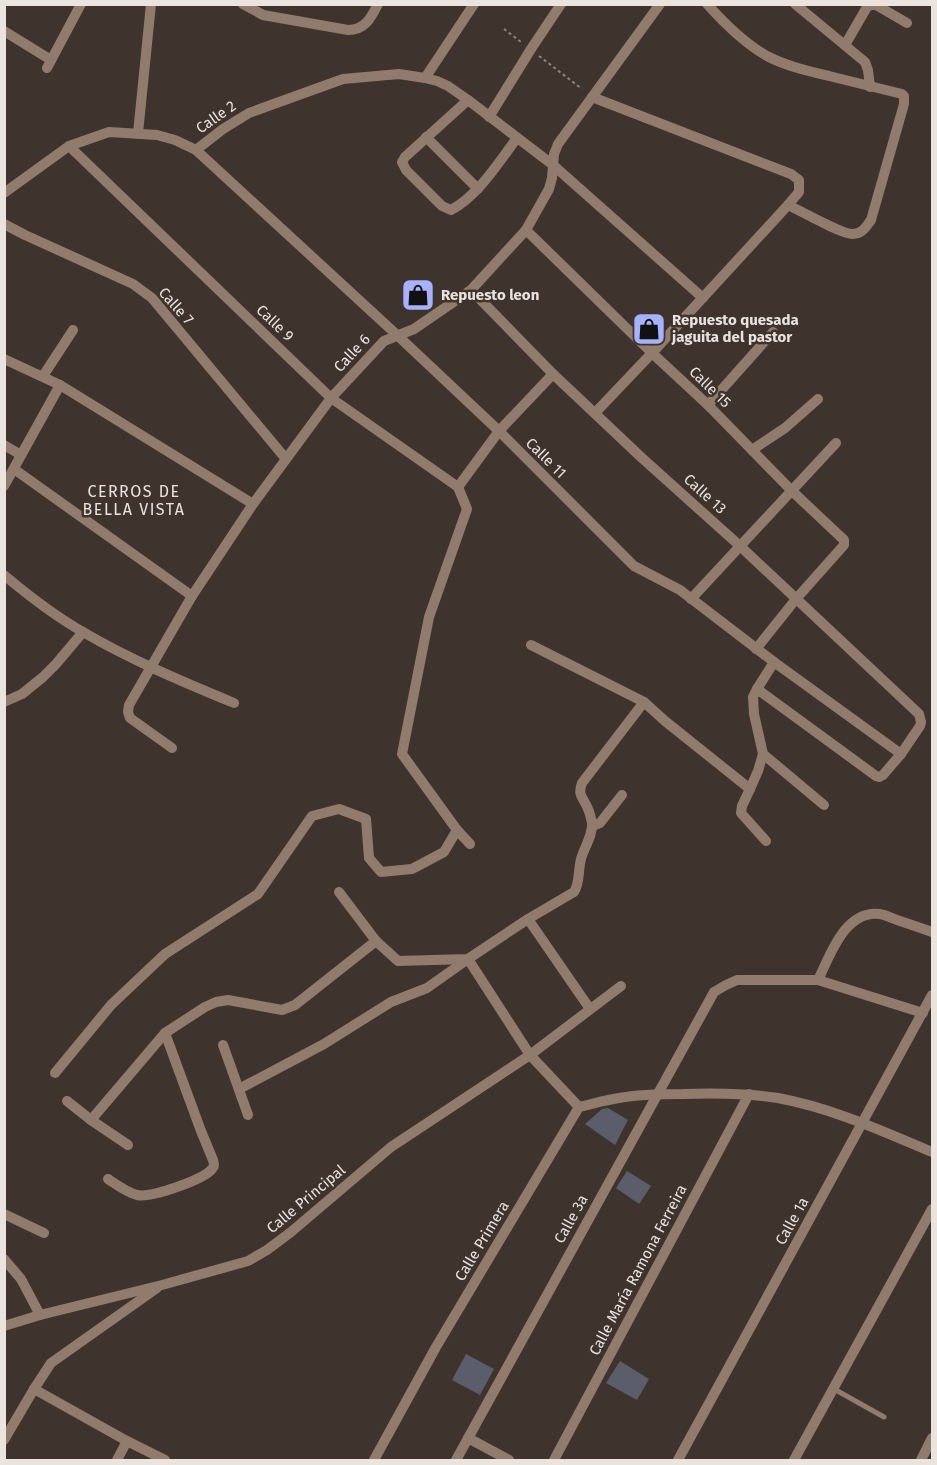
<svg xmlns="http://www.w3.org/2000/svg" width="937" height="1465" font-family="'Fira Sans',sans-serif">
	<rect width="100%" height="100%" fill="#3f342d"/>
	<g fill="#5b5d6a">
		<path d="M 608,1108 L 628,1120 L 615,1145 L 585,1124 L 602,1109 Z"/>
		<path d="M 627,1171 L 651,1186 L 639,1204 L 616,1188 Z"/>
		<path d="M 466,1354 L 494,1369 L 480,1395 L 452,1380 Z"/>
		<path d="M 620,1361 L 649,1379 L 637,1400 L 606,1383 Z"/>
	</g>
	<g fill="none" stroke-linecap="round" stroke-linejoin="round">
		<g stroke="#8e857f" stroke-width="2" stroke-dasharray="3 3" stroke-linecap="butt">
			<path d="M 504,29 L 521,42"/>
			<path d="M 539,56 L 582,89"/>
		</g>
		<path stroke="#907b6d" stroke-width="5" d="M 834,1389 L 884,1417"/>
		<g stroke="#907b6d" stroke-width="10">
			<path d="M 243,4 L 263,15 L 348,30 C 365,30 371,18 378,4"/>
			<path d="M 707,4 C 724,23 744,43 767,56 C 786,66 808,71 829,76 C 853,82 878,88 902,94 L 904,96 L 904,104 L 871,220 C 866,227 862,234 853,234 C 843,235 799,210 788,205"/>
			<path d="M 795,4 L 865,62 L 868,70 L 870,87"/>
			<path d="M 4,31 L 51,60"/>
			<path d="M 845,45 L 867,7 L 871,5 L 876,5 L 907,23"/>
			<path d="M 47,68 L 81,4"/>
			<path d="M 425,78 L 474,4"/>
			<path d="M 592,97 L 791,174 L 799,180 L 799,192 L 788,205 L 652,353 L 595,413"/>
			<path d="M 468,100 L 405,157 L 402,162 L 406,170 L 442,206 L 451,210 C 478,196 499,162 517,138"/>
			<path d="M 489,117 L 531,49 L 561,4"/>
			<path d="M 138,133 L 151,4"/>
			<path d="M 426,137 L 478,189"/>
			<path d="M 69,146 L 331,398 L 458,487 L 467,509 L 429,617 L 402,754 L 457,830 L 470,844"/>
			<path d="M 196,150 L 223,129 L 249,113 L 343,79 L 399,74 L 425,78 L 437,81 L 448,86 L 468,100 L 553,165 L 703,298"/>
			<path d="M 4,193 L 69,146 L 109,132 L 157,135 L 175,140 L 196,150 L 397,335 L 499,431 L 634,566 L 680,590 L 774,662 L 901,754"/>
			<path d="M 4,224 L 25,235 L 133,284 L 152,298 L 286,459"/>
			<path d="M 526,230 L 652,353 L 708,405 L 792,491 L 844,540 L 844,545 L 796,599 L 756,649"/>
			<path d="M 471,290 L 553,374 L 642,458 L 740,546 L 919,714 L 921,722 L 920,726 L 901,754 L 883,775 L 879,777 L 876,776 L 757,689"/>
			<path d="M 4,359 L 60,385 L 253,504"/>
			<path d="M 43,376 L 73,330"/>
			<path d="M 708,405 L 773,332"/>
			<path d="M 4,445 L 21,455"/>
			<path d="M 752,450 L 785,428 L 818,399"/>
			<path d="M 14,469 L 192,596"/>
			<path d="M 4,486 L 60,385"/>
			<path d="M 458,487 L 499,431 L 553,374"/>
			<path d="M 4,575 C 29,596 55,616 83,632 C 131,660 183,682 234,703"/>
			<path d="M 691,599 L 836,443"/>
			<path d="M 531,645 L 644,702 L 665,721 L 750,789 L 758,771 L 763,754 L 754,714 L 753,697 L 757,689 L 774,662"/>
			<path d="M 4,702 L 22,694 L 43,677 L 56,664 L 83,632"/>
			<path d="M 172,748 L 130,718 L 128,712 L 129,705 L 192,596 L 253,504 L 331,398 L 384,341 L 414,329 L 471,290 L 526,230 L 549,189 L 552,178 L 554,154 L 558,144 L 660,4"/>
			<path d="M 763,754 L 824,805"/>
			<path d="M 750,789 L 742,806 L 741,813 L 766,841"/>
			<path d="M 592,826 L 600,823 L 622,795"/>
			<path d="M 339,892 L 376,941 L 398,961 L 468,959 L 528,919 L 574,892 C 580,883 578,870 581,859 C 584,848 593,835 592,823 C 591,819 590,813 588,809 C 584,798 577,796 582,783 L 644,702"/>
			<path d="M 528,919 L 590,1009"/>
			<path d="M 818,980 C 830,956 845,909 880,914 C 885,915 892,918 897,920 C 909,924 921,928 932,932"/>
			<path d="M 223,1045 L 248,1115"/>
			<path d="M 55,1073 L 111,1005 L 165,954 L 258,894 L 312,816 L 339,809 L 366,819 L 369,858 L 381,872 L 412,869 L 444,852 L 457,830"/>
			<path d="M 239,1089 L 324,1044 L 391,1002 L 427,988 L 468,959 L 530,1055 L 579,1107"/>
			<path d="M 67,1101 L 91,1120 L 128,1145"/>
			<path d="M 91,1120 L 165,1033 L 205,1007 L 216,1002 L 228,1000 L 282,1010 L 295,1005 L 376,941"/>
			<path d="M 108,1179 C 117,1185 126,1192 137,1195 C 151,1198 203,1180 212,1169 C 215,1166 214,1164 213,1160 L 201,1131 L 165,1033"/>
			<path d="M 4,1214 L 44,1233"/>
			<path d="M 4,1259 L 21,1279 L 40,1315"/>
			<path d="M 4,1326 L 40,1315 L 162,1285 L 248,1261 L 267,1250 L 291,1232 L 391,1147 L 530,1055 L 621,986"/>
			<path d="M 34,1389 L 127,1441 L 165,1460"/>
			<path d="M 468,1438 L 509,1460"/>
			<path d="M 4,1440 L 34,1389 L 51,1363 L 157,1288"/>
			<path d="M 117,1460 L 127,1441"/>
			<path d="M 374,1460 L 436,1347 L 579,1107 C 592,1104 605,1100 619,1098 C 640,1094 662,1094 683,1094 C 714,1093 747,1093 778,1098 C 832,1108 882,1131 932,1152"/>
			<path d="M 456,1460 L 714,992 L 726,985 L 737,980 L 818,980 L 923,1013"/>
			<path d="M 554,1460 L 749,1094"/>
			<path d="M 678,1460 L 932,995"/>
			<path d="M 794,1460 L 932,1209"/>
			<path d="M 921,1460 L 932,1438"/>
		</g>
	</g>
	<defs>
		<symbol id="shop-square" viewBox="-11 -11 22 22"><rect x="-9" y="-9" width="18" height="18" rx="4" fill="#a7b1fc" stroke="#3f342d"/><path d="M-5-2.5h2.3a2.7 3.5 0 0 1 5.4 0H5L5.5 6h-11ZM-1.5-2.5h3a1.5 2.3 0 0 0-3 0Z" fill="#111"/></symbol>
	</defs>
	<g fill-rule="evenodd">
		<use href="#shop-square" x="399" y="276" width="38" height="38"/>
		<use href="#shop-square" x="630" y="310" width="38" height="38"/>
	</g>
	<g text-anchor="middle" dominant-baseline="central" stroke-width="5" stroke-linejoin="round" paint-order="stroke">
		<g font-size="15" fill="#eae3de" stroke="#3f342d">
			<text transform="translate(216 117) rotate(-35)">Calle 2</text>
			<text transform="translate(176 306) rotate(48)">Calle 7</text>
			<text transform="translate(275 323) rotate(44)">Calle 9</text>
			<text transform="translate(352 353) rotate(-47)">Calle 6</text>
			<text transform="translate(710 387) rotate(44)">Calle 15</text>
			<text transform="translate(546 458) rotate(45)">Calle 11</text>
			<text transform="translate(705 494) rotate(42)">Calle 13</text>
			<text transform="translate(306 1199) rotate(-40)">Calle Principal</text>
			<text transform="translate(571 1219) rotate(-61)">Calle 3a</text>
			<text transform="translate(792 1221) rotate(-61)">Calle 1a</text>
			<text transform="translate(482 1241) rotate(-59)">Calle Primera</text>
			<text transform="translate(638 1270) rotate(-62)">Calle María Ramona Ferreira</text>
		</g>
		<g font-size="15" font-weight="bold" fill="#eae3de" stroke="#3f342d" text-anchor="start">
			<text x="441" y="295">Repuesto leon</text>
			<text x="672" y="320">Repuesto quesada<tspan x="672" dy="17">jaguita del pastor</tspan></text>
		</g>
		<g font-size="16" letter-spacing="1.5" fill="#eae3de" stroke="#3f342d">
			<text x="134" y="491">CERROS DE<tspan x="134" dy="18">BELLA VISTA</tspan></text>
		</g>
	</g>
	<rect width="937" height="1465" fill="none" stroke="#eae3de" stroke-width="12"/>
</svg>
